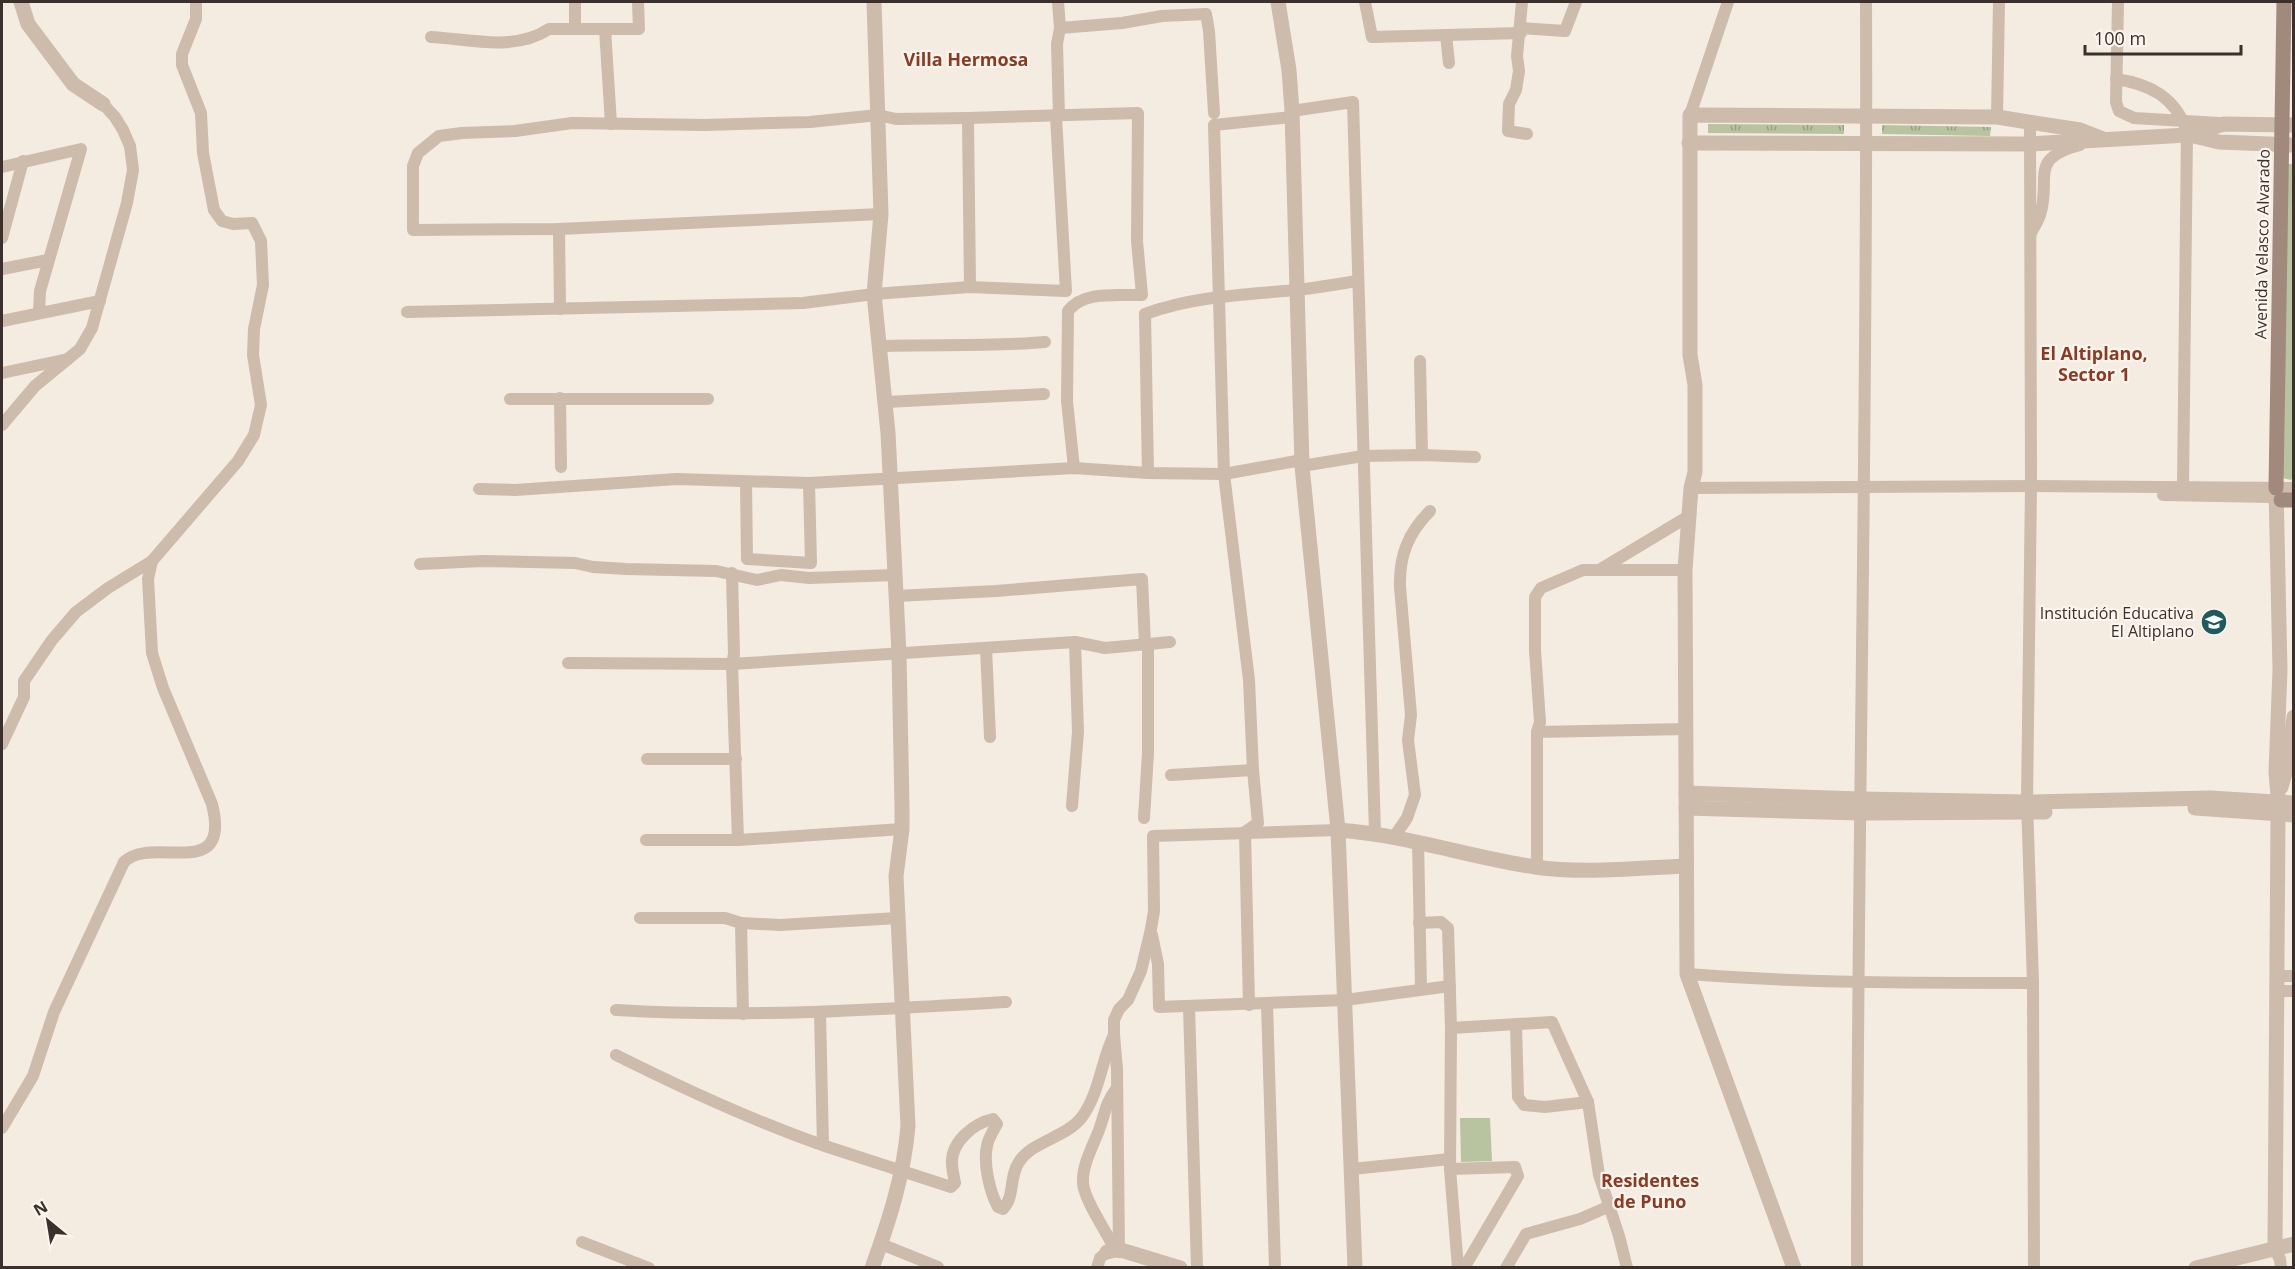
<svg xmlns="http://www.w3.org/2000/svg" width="2295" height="1269" font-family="'Open Sans',sans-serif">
	<defs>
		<pattern id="grass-tufts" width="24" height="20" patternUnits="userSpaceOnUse" patternTransform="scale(1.5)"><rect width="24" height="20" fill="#b8c4a0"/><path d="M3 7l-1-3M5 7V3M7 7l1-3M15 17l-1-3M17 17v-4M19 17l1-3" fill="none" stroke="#97a083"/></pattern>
	</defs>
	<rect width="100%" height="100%" fill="#f4ebe1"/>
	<g fill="url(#grass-tufts)">
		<path d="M 1708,124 L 1844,125 L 1844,134 L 1708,133 Z"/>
		<path d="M 1882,125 L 1991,127 L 1990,136 L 1882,134 Z"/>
	</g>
	<g fill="#b8c4a0">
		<path d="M 2286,164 L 2293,164 L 2293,476 L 2291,480 L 2283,478 Z"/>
		<path d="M 1460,1118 L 1490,1118 L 1492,1161 L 1461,1162 Z"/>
	</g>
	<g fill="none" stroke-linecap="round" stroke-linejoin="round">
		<g stroke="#cdbbac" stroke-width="12">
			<path d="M 575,2 L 575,28"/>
			<path d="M 1058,2 L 1060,28 L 1057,44 L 1059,116"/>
			<path d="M 1365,2 L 1372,37 L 1521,33"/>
			<path d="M 1522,2 L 1517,56 L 1519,71 L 1516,90 L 1509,104 L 1508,131 L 1527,134"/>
			<path d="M 2118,2 L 2116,102 L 2119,111 L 2134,118 L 2219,123"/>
			<path d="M 1060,28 L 1122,23 L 1162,16 L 1206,14 L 1209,31 L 1214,113"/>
			<path d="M 1521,28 L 1565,31 L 1576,2"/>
			<path d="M 605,29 L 611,124"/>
			<path d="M 1446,35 L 1449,63"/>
			<path d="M 431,37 C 470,39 514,52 549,29 L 639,29 L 638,2"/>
			<path d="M 2116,79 C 2150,84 2175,97 2187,131 L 2183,487"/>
			<path d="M 1292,111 L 1353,102 L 1375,833"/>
			<path d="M 1690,115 L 1728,2"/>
			<path d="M 1997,117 L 1999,2"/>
			<path d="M 968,118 L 970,287"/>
			<path d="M 2030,123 L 2031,486 L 2027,802 L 2033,983 L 2034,1268"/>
			<path d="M 2,167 L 81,149 L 40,291 L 39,312"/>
			<path d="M 881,214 L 559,229 L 413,230 L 413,166 L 418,153 L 439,136 L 462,133 L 515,131 L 572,123 L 704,125 L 810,122 L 878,115 L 896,119 L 968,118 L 1138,113 L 1137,241 L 1142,295 C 1118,296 1084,290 1068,311 L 1067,401 L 1074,468"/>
			<path d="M 559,229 L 560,309"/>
			<path d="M 2031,233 C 2034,227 2038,221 2040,215 C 2052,178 2027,159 2080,145"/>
			<path d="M 2,238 L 23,161"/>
			<path d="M 2,269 L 48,260"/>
			<path d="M 407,312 L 803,303 L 874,294 L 970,287 L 1066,291 L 1056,117"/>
			<path d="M 2,321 L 100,301"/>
			<path d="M 880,346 C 935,344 990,347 1045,342"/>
			<path d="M 1420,361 L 1422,455"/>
			<path d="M 2,373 L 68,359"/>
			<path d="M 560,398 L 561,467"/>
			<path d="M 510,399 L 708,399"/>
			<path d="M 886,402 L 1044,394"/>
			<path d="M 2,425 L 35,386 L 80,349 L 92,328 L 127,203 L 133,170 L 130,146 L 123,130 L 115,117 L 103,104"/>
			<path d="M 1302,466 L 1363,456 L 1422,455 L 1475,457"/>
			<path d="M 1148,473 L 1145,314 C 1194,296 1243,295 1295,290 C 1316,288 1337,284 1358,281"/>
			<path d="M 746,482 L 747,559 L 811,563 L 809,483"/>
			<path d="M 1691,488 L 2031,486 L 2294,488"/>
			<path d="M 479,489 L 515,490 L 677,479 L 809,483 L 1074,468 L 1148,473 L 1224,474 L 1302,460"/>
			<path d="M 2163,495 L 2270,497 L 2276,499"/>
			<path d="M 420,564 L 482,561 L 575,563 L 593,567 L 626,569 L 716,571 L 757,580 L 781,575 L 809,578 L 895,575"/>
			<path d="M 1601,569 L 1689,516"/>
			<path d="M 732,573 L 734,654 L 732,664 L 738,840"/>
			<path d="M 896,596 L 996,591 L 1142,579 L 1145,644"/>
			<path d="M 986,648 L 990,737"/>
			<path d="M 568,663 L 732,664 L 1075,642 L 1105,648 L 1170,642"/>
			<path d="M 1537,732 L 1686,729"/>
			<path d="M 2,744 L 24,697 L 24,681 L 52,640 L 76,612 L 108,588 L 152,561"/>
			<path d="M 647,759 L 736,759"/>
			<path d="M 1171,775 L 1253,770"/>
			<path d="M 1072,806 L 1078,732 L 1075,642"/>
			<path d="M 1144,818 L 1148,753 L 1148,645"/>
			<path d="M 1394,837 L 1407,818 L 1415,795 L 1408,740 L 1411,715 L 1400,587 C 1399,556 1408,533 1430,511"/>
			<path d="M 646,840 L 738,840 L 902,829"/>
			<path d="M 1418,841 L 1421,989"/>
			<path d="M 1537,867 L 1537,732 L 1540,722 L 1535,650 L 1535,597 L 1541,588 L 1583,570 L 1685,570"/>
			<path d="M 640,918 L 725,918 L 741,923 L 780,925 L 898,918"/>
			<path d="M 741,923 L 743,1014"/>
			<path d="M 1419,923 L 1441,922 L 1448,928 L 1451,1028 L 1450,1169 L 1458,1268"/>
			<path d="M 1152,935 L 1158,964 L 1159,1007 L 1345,1000 L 1450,986"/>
			<path d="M 1687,974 C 1802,983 1917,983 2033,983"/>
			<path d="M 2277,976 L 2294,976"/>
			<path d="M 2277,991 L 2294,991"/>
			<path d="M 1267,1004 L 1275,1268"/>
			<path d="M 1249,1005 L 1245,832 L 1258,823 L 1253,770 L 1249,680 L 1224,474 L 1214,125 L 1292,117"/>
			<path d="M 1189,1007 L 1197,1268"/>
			<path d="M 616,1010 C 747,1018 876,1010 1006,1002"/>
			<path d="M 820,1013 L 823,1145"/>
			<path d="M 1516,1024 L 1518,1097 L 1524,1105 L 1545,1107 L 1588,1102"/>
			<path d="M 1451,1028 L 1552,1022 L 1588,1102 L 1599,1175 L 1619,1236 L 1627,1268"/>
			<path d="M 616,1055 C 684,1089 753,1121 825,1146 C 867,1160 909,1173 951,1187 L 955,1183 C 954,1177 952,1170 952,1163 C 951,1142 974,1123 993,1119 L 997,1124 C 993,1131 988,1139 987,1146 C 983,1163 990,1193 998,1207 L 1003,1209 C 1015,1197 1009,1176 1019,1162 C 1032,1141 1066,1138 1082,1117 C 1100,1092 1101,1061 1114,1035"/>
			<path d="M 2,1128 L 33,1076 L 54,1012 L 124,862 C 152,834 232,884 212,804 L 163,688 L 152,653 L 148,579 L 152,561 L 238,461 L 254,435 L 261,405 L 253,355 L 254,329 L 263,285 L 261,241 L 252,223 L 233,224 L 222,221 L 214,210 L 203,153 L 201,113 L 182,65 L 182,54 L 196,19 L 196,2"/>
			<path d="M 1352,1169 L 1450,1159"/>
			<path d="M 1450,1169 L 1515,1167 L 1518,1176 L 1464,1268"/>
			<path d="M 582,1242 L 649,1268"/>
			<path d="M 881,1244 L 938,1267"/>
			<path d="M 1115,1250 C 1107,1232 1084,1200 1083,1183 C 1082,1165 1093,1146 1099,1130 C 1106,1112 1104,1105 1117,1088"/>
			<path d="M 1119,1250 L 1117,1069 L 1114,1035 L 1114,1020 L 1119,1009 L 1128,1000 L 1141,971 L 1151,929 L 1154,911 L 1153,836 L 1338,830"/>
			<path d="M 2275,1250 L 2280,1259 L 2281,1268"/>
			<path d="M 1097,1268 L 1100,1258 L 1107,1252"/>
			<path d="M 1506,1268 L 1526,1234 L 1580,1219 L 1610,1206"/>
			<path d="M 1857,1268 C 1857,846 1868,423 1866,2"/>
		</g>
		<g stroke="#cdbbac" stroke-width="15">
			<path d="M 21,2 L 28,24 L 73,84 L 103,104"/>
			<path d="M 1278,2 L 1289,70 L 1292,111 L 1302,466 L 1338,830 L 1355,1268"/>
			<path d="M 2190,135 L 2219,142 L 2294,145"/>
			<path d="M 1689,143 L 2030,144 L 2187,135 L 2224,124 L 2294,125"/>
			<path d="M 2276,488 L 2280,670 L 2276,772 L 2278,795"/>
			<path d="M 2281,787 L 2289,759 L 2294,717"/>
			<path d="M 1686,793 L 1860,799 L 2027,802 L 2210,798 L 2294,803"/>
			<path d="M 1686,808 L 1860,813 L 2045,812"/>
			<path d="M 2195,808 L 2294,815"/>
			<path d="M 1338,830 C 1407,835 1467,857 1535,867 C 1585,874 1636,868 1686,866"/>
			<path d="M 2275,1250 L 2278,815"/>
			<path d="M 1107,1252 L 1115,1250 L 1124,1251 L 1180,1268"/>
			<path d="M 872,1268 C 889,1221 904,1175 908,1126 L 896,876 L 902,829 L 902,807 L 899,654 L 888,433 L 874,294 L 881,214 L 874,2"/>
			<path d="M 1794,1268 L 1687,974 L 1685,570 L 1691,488 L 1695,472 L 1695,385 L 1690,355 L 1690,115 L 1997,117 L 2080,130 L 2103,139"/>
			<path d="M 2196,1268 L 2294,1244"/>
		</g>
		<g stroke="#a18a7d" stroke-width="15">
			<path d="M 2276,488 L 2284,2"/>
			<path d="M 2281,500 L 2294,500"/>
		</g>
	</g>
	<defs>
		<symbol id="school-disc" viewBox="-11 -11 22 22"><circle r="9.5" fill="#1f5a5e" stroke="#fbf5ee"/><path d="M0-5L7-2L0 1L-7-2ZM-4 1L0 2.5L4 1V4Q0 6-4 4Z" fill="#fff"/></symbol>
	</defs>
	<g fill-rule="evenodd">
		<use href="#school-disc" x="2199" y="607" width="30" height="30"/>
	</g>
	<g text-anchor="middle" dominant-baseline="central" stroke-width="4.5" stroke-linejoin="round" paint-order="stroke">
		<g font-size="16" fill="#3b302b" stroke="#fbf5ee">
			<text transform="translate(2262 244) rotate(-89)">Avenida Velasco Alvarado</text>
		</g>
		<g font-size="16" fill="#3b302b" stroke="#fbf5ee" text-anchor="end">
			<text x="2194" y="613">Institución Educativa<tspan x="2194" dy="18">El Altiplano</tspan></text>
		</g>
		<g font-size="18" font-weight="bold" fill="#8c3b22" stroke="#fbf5ee">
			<text x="966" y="59">Villa Hermosa</text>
			<text x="2094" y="353">El Altiplano,<tspan x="2094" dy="21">Sector 1</tspan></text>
			<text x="1650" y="1180">Residentes<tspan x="1650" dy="21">de Puno</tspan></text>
		</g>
	</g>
	<rect width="2295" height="1269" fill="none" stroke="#3b302b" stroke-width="6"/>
	<g transform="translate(48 1221) rotate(330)" stroke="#fbf5ee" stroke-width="4.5" paint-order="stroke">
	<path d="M0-4.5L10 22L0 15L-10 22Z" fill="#3b302b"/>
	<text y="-9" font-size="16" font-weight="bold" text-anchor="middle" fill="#3b302b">N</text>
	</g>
	<path d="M2085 45v9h156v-9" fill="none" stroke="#3b302b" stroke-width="3"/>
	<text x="2094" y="45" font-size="18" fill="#3b302b" stroke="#fbf5ee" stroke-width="4.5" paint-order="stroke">100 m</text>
</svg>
